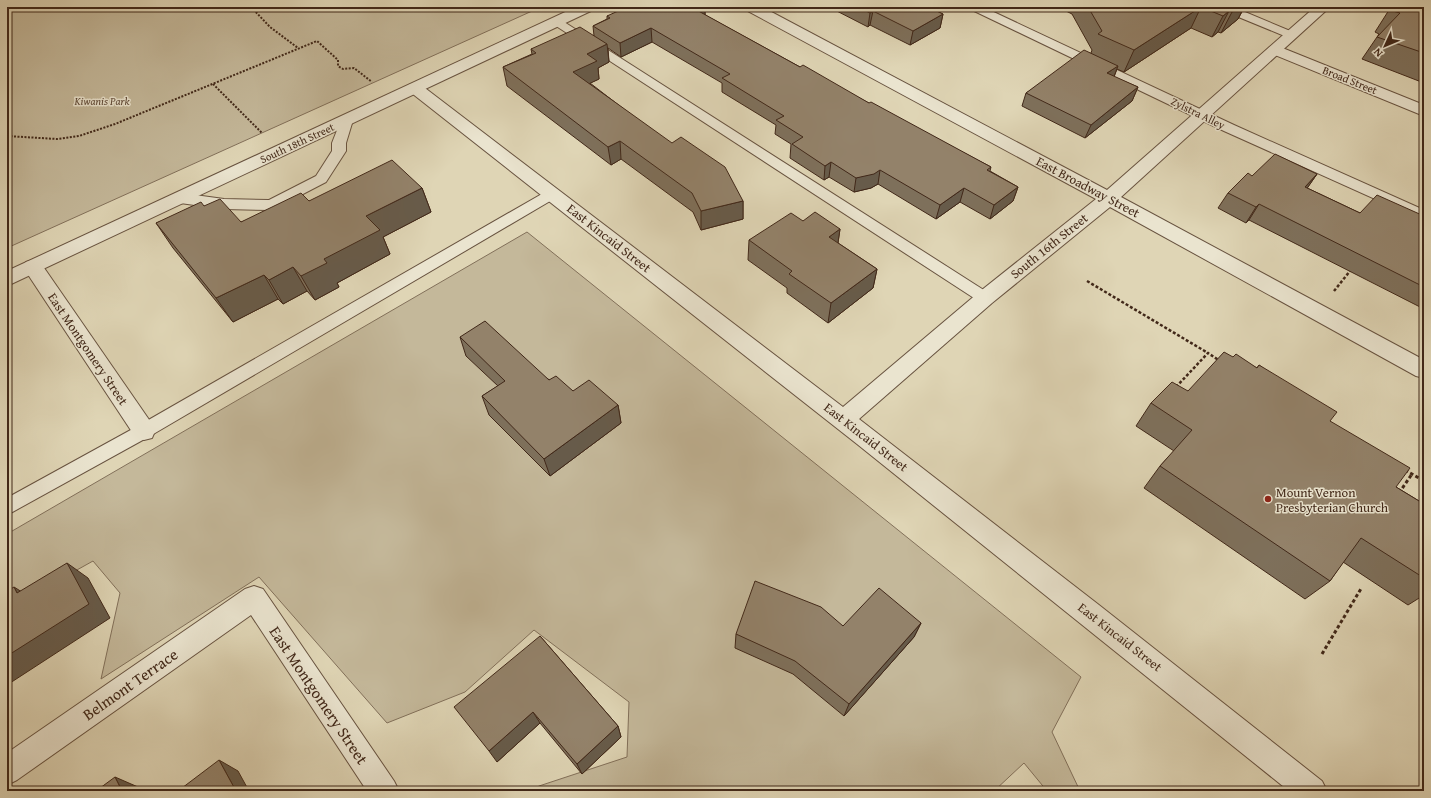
<svg xmlns="http://www.w3.org/2000/svg" width="1431" height="798" font-family="'Gentium Book Plus',serif">
	<rect width="100%" height="100%" fill="#dfd5b5"/>
	<filter id="stains"><feTurbulence type="fractalNoise" baseFrequency=".005" numOctaves="4"/><feColorMatrix values="0 0 0 0 .2 0 0 0 0 .09 0 0 0 0 .02 0 0 0 .5 -.17"/></filter>
	<radialGradient id="worn" r=".72"><stop offset=".6" stop-color="#630" stop-opacity="0"/><stop offset="1" stop-color="#630" stop-opacity=".3"/></radialGradient>
	<g fill="#c4b89a" stroke="#82705a">
		<path d="M 7,7 L 541,7 L 7,248 Z"/>
		<path d="M 527,232 L 1081,677 L 1052,732 L 1080,791 L 1047,791 L 1024,763 L 994,791 L 531,791 L 539,786 L 627,757 L 629,702 L 534,630 L 465,692 L 387,723 L 259,577 L 101,679 L 120,593 L 93,561 L 7,609 L 7,534 Z"/>
	</g>
	<g fill="none" stroke-linecap="round" stroke-linejoin="round">
		<defs>
			<g id="service">
				<path d="M 968,7 L 983,7 L 1234,125 L 1424,210 L 1424,221 L 1224,131 L 970,9 Z"/>
				<path d="M 1217,7 L 1233,7 L 1295,33 L 1297,35 L 1295,37 L 1287,37 L 1219,9 Z"/>
				<path d="M 557,19 L 561,20 L 990,294 L 993,298 L 990,302 L 985,304 L 980,302 L 553,24 L 551,22 L 553,20 Z"/>
				<path d="M 347,116 L 352,117 L 353,120 L 346,143 L 346,151 L 326,182 L 276,208 L 271,210 L 224,209 L 180,203 L 175,201 L 173,198 L 175,195 L 180,193 L 224,199 L 269,200 L 316,176 L 332,151 L 332,143 L 341,120 L 342,117 Z"/>
				<path d="M 552,189 L 557,191 L 559,194 L 557,197 L 150,436 L 7,515 L 7,498 L 138,426 L 547,191 Z"/>
			</g>
			<g id="minor">
				<path d="M 744,7 L 762,7 L 1107,190 L 1315,7 L 1330,7 L 1121,197 L 1424,360 L 1424,378 L 1416,376 L 1110,207 L 992,303 L 859,419 L 1099,605 L 1322,781 L 1327,791 L 1289,791 L 857,444 L 409,91 L 407,88 L 409,85 L 415,83 L 421,85 L 843,407 L 978,293 L 1096,199 L 746,10 Z"/>
				<path d="M 33,260 L 40,262 L 152,424 L 155,431 L 152,438 L 144,440 L 136,438 L 23,267 L 26,262 Z"/>
				<path d="M 254,586 L 263,589 L 394,781 L 399,791 L 367,791 L 251,615 L 17,780 L 7,785 L 7,753 L 245,589 Z"/>
			</g>
			<g id="tertiary">
				<path d="M 576,7 L 595,7 L 593,10 L 7,286 L 7,271 Z"/>
				<path d="M 1275,45 L 1424,105 L 1424,116 L 1270,53 L 1267,50 L 1270,47 Z"/>
			</g>
		</defs>
		<use href="#service" stroke="#685340" stroke-width="2"/>
		<use href="#minor" stroke="#685340" stroke-width="2"/>
		<use href="#tertiary" stroke="#685340" stroke-width="2"/>
		<g stroke="#412819" stroke-width="2" stroke-dasharray="2 1.5" stroke-linecap="butt">
			<path d="M 251,7 L 270,27 L 298,48"/>
			<path d="M 213,84 L 262,133"/>
			<path d="M 7,136 L 57,139 L 79,136 L 115,124 L 317,41 L 338,60 L 338,66 L 343,69 L 354,68 L 372,82"/>
		</g>
		<g stroke="#412819" stroke-width="2.5" stroke-dasharray="3 2" stroke-linecap="butt">
			<path d="M 1087,281 L 1208,353"/>
			<path d="M 1334,291 L 1350,271"/>
			<path d="M 1176,387 L 1208,353 L 1220,361"/>
		</g>
		<g stroke="#412819" stroke-width="3" stroke-dasharray="3.5 2.5" stroke-linecap="butt">
			<path d="M 1405,470 L 1424,481"/>
			<path d="M 1399,493 L 1412,474"/>
			<path d="M 1322,654 L 1362,587"/>
		</g>
		<use href="#service" fill="#eae4cf" fill-rule="evenodd"/>
		<use href="#minor" fill="#eae4cf" fill-rule="evenodd"/>
		<use href="#tertiary" fill="#eae4cf" fill-rule="evenodd"/>
	</g>
	<g fill="#7e705b" stroke="#412819">
		<path d="M 705,7 L 705,15 L 800,67 L 991,167 L 990,171 L 1018,187 L 1013,201 L 990,219 L 960,202 L 936,219 L 878,184 L 871,188 L 854,192 L 829,177 L 824,180 L 790,158 L 791,144 L 775,134 L 776,125 L 722,92 L 722,83 L 652,42 L 621,57 L 608,48 L 609,62 L 598,68 L 599,79 L 590,83 L 743,201 L 743,219 L 701,230 L 693,212 L 621,159 L 611,165 L 507,86 L 503,67 L 532,54 L 531,49 L 594,36 L 593,26 L 607,19 L 607,16 Z"/>
		<path d="M 829,7 L 928,7 L 943,14 L 940,28 L 910,45 L 870,25 L 868,27 Z"/>
		<path d="M 1058,7 L 1259,7 L 1255,9 L 1251,8 L 1247,11 L 1243,10 L 1238,19 L 1221,33 L 1218,32 L 1212,37 L 1191,28 L 1124,72 L 1117,69 L 1114,77 L 1138,87 L 1132,101 L 1085,138 L 1022,106 L 1026,93 L 1091,53 L 1092,50 L 1072,14 Z"/>
		<path d="M 1424,7 L 1424,83 L 1362,59 L 1377,37 L 1379,34 L 1375,32 L 1389,10 Z"/>
		<path d="M 1317,174 L 1307,188 L 1360,213 L 1424,216 L 1424,309 L 1249,220 L 1246,223 L 1218,208 L 1228,193 Z"/>
		<path d="M 422,188 L 431,212 L 383,237 L 390,254 L 337,283 L 339,287 L 315,300 L 307,291 L 283,304 L 278,299 L 233,322 L 173,248 L 156,223 L 204,206 L 241,222 L 309,201 Z"/>
		<path d="M 803,221 L 840,229 L 838,243 L 877,269 L 873,288 L 828,323 L 787,293 L 787,288 L 748,260 L 749,240 Z"/>
		<path d="M 460,337 L 573,391 L 618,405 L 621,423 L 550,476 L 489,415 L 482,396 L 498,386 L 466,356 Z"/>
		<path d="M 1233,357 L 1257,368 L 1259,365 L 1330,421 L 1396,487 L 1424,504 L 1424,595 L 1408,605 L 1343,562 L 1330,581 L 1305,599 L 1144,488 L 1160,466 L 1174,451 L 1136,426 L 1151,403 L 1188,391 Z"/>
		<path d="M 921,623 L 914,637 L 844,716 L 793,674 L 735,648 L 736,634 L 843,626 Z"/>
		<path d="M 540,636 L 618,726 L 621,737 L 582,774 L 540,723 L 497,762 Z"/>
	</g>
	<g fill="#675b4a" stroke="#412819">
		<path d="M 696,7 L 705,7 L 705,17 L 693,8 Z"/>
		<path d="M 1201,7 L 1191,28 L 1124,72 L 1134,50 Z"/>
		<path d="M 1238,7 L 1244,7 L 1238,19 L 1221,33 L 1232,12 Z"/>
		<path d="M 1249,7 L 1252,7 L 1247,11 Z"/>
		<path d="M 873,11 L 870,25 L 868,27 L 870,13 Z"/>
		<path d="M 1229,11 L 1218,32 L 1212,37 L 1223,16 Z"/>
		<path d="M 943,14 L 940,28 L 910,45 L 913,31 Z"/>
		<path d="M 651,28 L 652,42 L 621,57 L 620,43 Z"/>
		<path d="M 607,44 L 609,62 L 598,68 L 599,79 L 576,90 L 573,72 L 587,54 Z"/>
		<path d="M 1118,66 L 1113,79 L 1107,73 Z"/>
		<path d="M 1138,87 L 1132,101 L 1085,138 L 1091,125 Z"/>
		<path d="M 620,141 L 621,159 L 611,165 L 608,147 Z"/>
		<path d="M 831,162 L 829,177 L 824,180 L 825,166 Z"/>
		<path d="M 880,170 L 878,184 L 871,188 L 854,192 L 856,178 Z"/>
		<path d="M 1317,174 L 1306,190 L 1305,187 Z"/>
		<path d="M 1018,187 L 1013,201 L 990,219 L 994,205 Z"/>
		<path d="M 422,188 L 431,212 L 383,237 L 390,254 L 337,283 L 339,287 L 315,300 L 301,276 L 324,259 L 366,216 Z"/>
		<path d="M 964,188 L 960,202 L 936,219 L 940,205 Z"/>
		<path d="M 743,201 L 743,219 L 701,230 L 701,211 Z"/>
		<path d="M 1259,204 L 1249,220 L 1246,223 L 1256,207 Z"/>
		<path d="M 840,229 L 837,249 L 829,237 Z"/>
		<path d="M 293,267 L 307,291 L 283,304 L 269,280 Z"/>
		<path d="M 877,269 L 873,288 L 828,323 L 831,303 Z"/>
		<path d="M 264,275 L 278,299 L 233,322 L 216,298 Z"/>
		<path d="M 618,405 L 621,423 L 550,476 L 544,459 Z"/>
		<path d="M 67,563 L 88,578 L 110,618 L 7,685 L 7,656 Z"/>
		<path d="M 14,587 L 38,602 L 17,593 Z"/>
		<path d="M 921,623 L 914,637 L 844,716 L 849,704 Z"/>
		<path d="M 533,712 L 540,723 L 497,762 L 489,751 Z"/>
		<path d="M 618,726 L 621,737 L 582,774 L 577,764 Z"/>
		<path d="M 219,760 L 238,771 L 249,791 L 236,791 Z"/>
		<path d="M 115,777 L 138,787 L 140,791 L 122,791 Z"/>
	</g>
	<g fill="#93826a" stroke="#412819">
		<path d="M 627,7 L 696,7 L 693,8 L 800,67 L 803,65 L 869,103 L 871,102 L 991,167 L 987,170 L 1018,187 L 994,205 L 964,188 L 940,205 L 880,170 L 874,174 L 856,178 L 831,162 L 825,166 L 792,144 L 803,137 L 776,120 L 784,116 L 722,78 L 730,74 L 651,28 L 620,43 L 593,26 L 610,18 L 607,16 Z"/>
		<path d="M 858,7 L 928,7 L 943,14 L 913,31 L 873,11 L 870,13 Z"/>
		<path d="M 1088,7 L 1238,7 L 1232,12 L 1229,11 L 1223,16 L 1201,7 L 1134,50 L 1098,34 L 1102,31 Z"/>
		<path d="M 1392,7 L 1424,7 L 1424,53 L 1377,37 L 1400,13 L 1389,10 Z"/>
		<path d="M 580,27 L 607,44 L 587,54 L 597,61 L 573,72 L 672,143 L 681,137 L 725,167 L 743,201 L 701,211 L 692,193 L 620,141 L 608,147 L 503,67 L 536,53 L 531,49 Z"/>
		<path d="M 1084,50 L 1118,66 L 1107,73 L 1138,87 L 1091,125 L 1026,93 Z"/>
		<path d="M 1275,154 L 1317,174 L 1305,187 L 1360,213 L 1377,195 L 1424,216 L 1424,287 L 1259,204 L 1256,207 L 1228,193 L 1248,173 L 1252,176 Z"/>
		<path d="M 392,160 L 422,188 L 366,216 L 380,230 L 324,259 L 327,263 L 301,276 L 293,267 L 269,280 L 264,275 L 216,298 L 156,223 L 201,202 L 204,206 L 220,199 L 241,222 L 301,193 L 309,201 Z"/>
		<path d="M 815,212 L 840,229 L 829,237 L 877,269 L 831,303 L 789,274 L 792,271 L 749,240 L 791,213 L 803,221 Z"/>
		<path d="M 485,321 L 549,380 L 556,376 L 573,391 L 589,380 L 618,405 L 544,459 L 482,396 L 505,381 L 460,337 Z"/>
		<path d="M 1224,352 L 1233,357 L 1236,354 L 1257,368 L 1259,365 L 1337,412 L 1330,421 L 1410,468 L 1396,487 L 1424,504 L 1424,578 L 1361,538 L 1330,581 L 1160,466 L 1192,430 L 1151,403 L 1172,382 L 1188,391 Z"/>
		<path d="M 67,563 L 89,604 L 7,656 L 7,591 L 14,587 L 17,593 Z"/>
		<path d="M 755,581 L 821,607 L 843,626 L 879,588 L 921,623 L 849,704 L 795,661 L 736,634 Z"/>
		<path d="M 540,636 L 618,726 L 577,764 L 533,712 L 489,751 L 454,707 Z"/>
		<path d="M 219,760 L 236,791 L 178,791 Z"/>
		<path d="M 115,777 L 122,791 L 96,791 Z"/>
	</g>
	<circle fill="#8f2418" stroke="#eae4cf" stroke-width="1.5" cx="1268" cy="499" r="4"/>
	<g text-anchor="middle" dominant-baseline="central" stroke-width="3" stroke-linejoin="round" paint-order="stroke">
		<g font-size="11" fill="#412819" stroke="#eae4cf">
			<text transform="translate(1350 80) rotate(22)">Broad Street</text>
			<text transform="translate(1198 113) rotate(26)">Zylstra Alley</text>
			<text transform="translate(297 143) rotate(-25)">South 18th Street</text>
		</g>
		<g font-size="11" font-style="italic" fill="#5b4533" stroke="#eae4cf">
			<text x="102" y="101">Kiwanis Park</text>
		</g>
		<g font-size="13" fill="#412819" stroke="#eae4cf">
			<text transform="translate(1088 187) rotate(28)">East Broadway Street</text>
			<text transform="translate(609 238) rotate(38)">East Kincaid Street</text>
			<text transform="translate(1049 246) rotate(-39)">South 16th Street</text>
			<text transform="translate(88 349) rotate(56)">East Montgomery Street</text>
			<text transform="translate(866 437) rotate(38)">East Kincaid Street</text>
			<text transform="translate(1120 637) rotate(38)">East Kincaid Street</text>
		</g>
		<g font-size="13" fill="#412819" stroke="#eae4cf" text-anchor="start">
			<text x="1276" y="492">Mount Vernon<tspan x="1276" dy="15">Presbyterian Church</tspan></text>
		</g>
		<g font-size="16" fill="#412819" stroke="#eae4cf">
			<text transform="translate(130 684) rotate(-35)">Belmont Terrace</text>
			<text transform="translate(319 695) rotate(56)">East Montgomery Street</text>
		</g>
	</g>
	<rect width="1431" height="798" fill="none" stroke="#dfd5b5" stroke-width="24"/>
	<rect x="8" y="8" width="1415" height="782" fill="none" stroke="#412819" stroke-width="2"/>
	<rect x="12" y="12" width="1407" height="774" fill="none" stroke="#412819"/>
	<g transform="translate(1385 46) rotate(226)" stroke="#eae4cf" stroke-width="3" paint-order="stroke">
	<path d="M0-3L7 15L0 10L-7 15Z" fill="#412819"/>
	<text y="-6" font-size="11" font-weight="bold" text-anchor="middle" fill="#412819">N</text>
	</g>
	<rect width="100%" height="100%" filter="url(#stains)"/>
	<rect width="100%" height="100%" fill="url(#worn)"/>
</svg>
